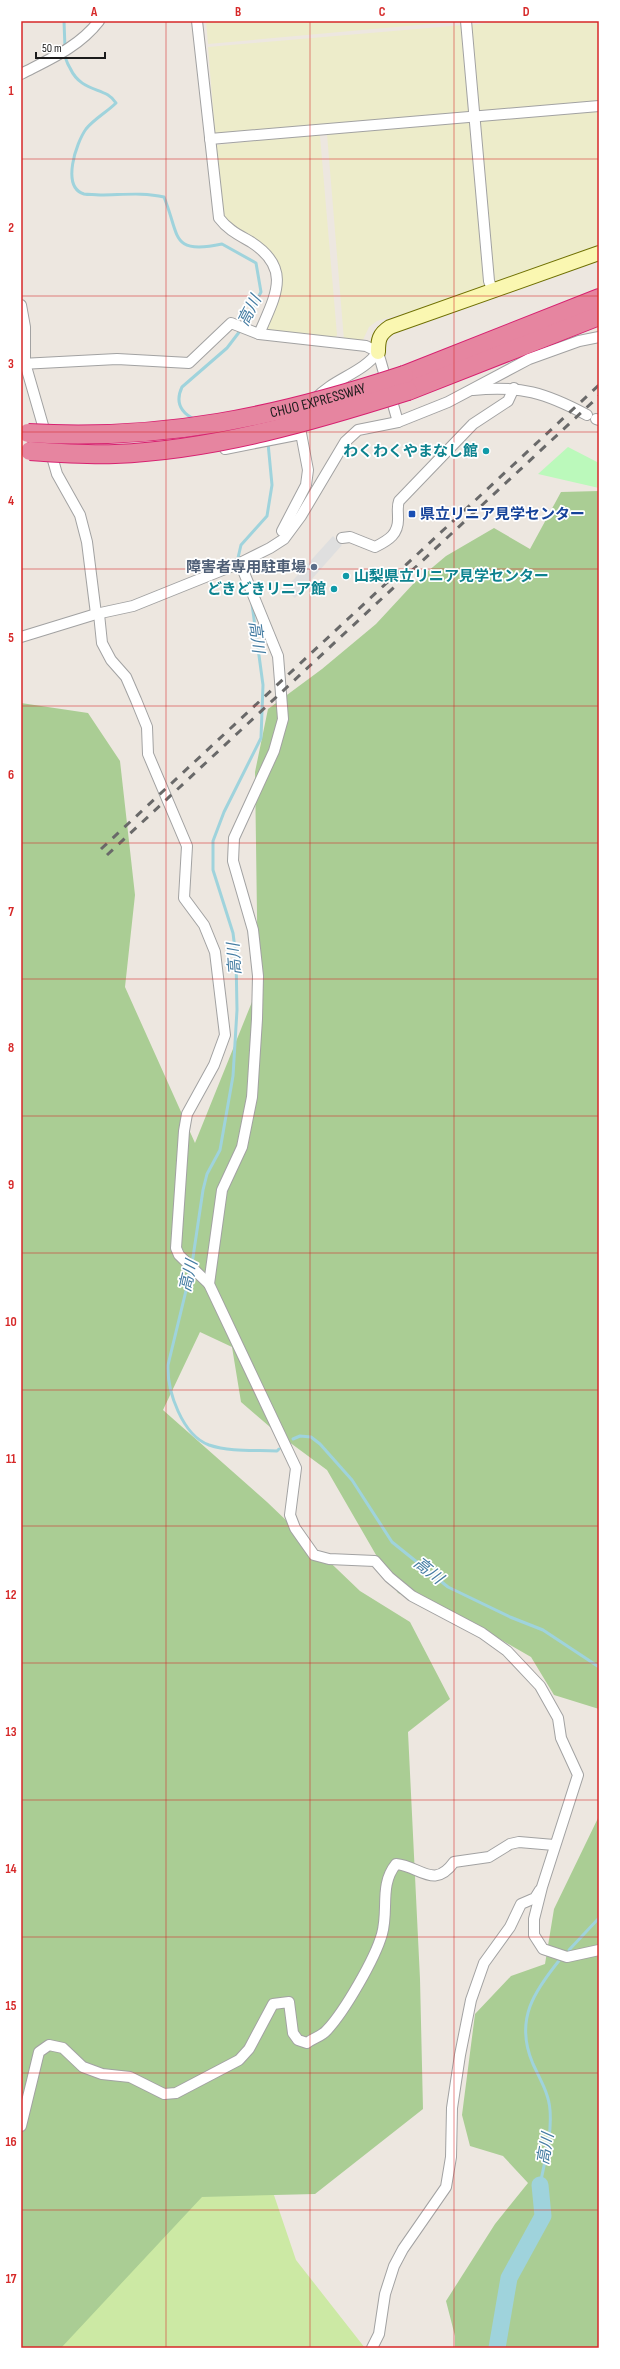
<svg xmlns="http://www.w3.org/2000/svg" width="620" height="2369" font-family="'Sofia Sans Condensed','Noto Sans JP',sans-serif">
	<rect width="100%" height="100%" fill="#ede7e0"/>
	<g fill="#edecca">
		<path d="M 206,21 L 462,21 L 208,44 Z"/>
		<path d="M 506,21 L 599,21 L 599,102 L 477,111 L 470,25 Z"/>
		<path d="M 463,25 L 471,111 L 468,115 L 215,134 L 208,47 Z"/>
		<path d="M 599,110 L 599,245 L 493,283 L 479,121 Z"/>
		<path d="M 469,121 L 473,123 L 486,286 L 426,307 L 377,321 L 369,327 L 362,342 L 344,340 L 327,134 Z"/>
		<path d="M 317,134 L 320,136 L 337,335 L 335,339 L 266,332 L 280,271 L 223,219 L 216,147 L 217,145 Z"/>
	</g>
	<path fill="#cce9a4" d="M 258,2148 L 296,2260 L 365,2348 L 34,2348 L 198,2172 Z"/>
	<g fill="#aacd94">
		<path d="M 599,491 L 599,1709 L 554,1695 L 531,1657 L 479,1627 L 398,1593 L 327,1470 L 277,1433 L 241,1402 L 232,1347 L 200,1332 L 163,1410 L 267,1502 L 360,1591 L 410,1622 L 450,1699 L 408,1732 L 420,1979 L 423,2109 L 315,2194 L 202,2197 L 61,2348 L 21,2348 L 21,703 L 88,713 L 120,761 L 135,895 L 125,987 L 195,1143 L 258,987 L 255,772 L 268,709 L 322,669 L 376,624 L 414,583 L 446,556 L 494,528 L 530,549 L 561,492 Z"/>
		<path d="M 599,1816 L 599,2348 L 455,2348 L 455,2336 L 446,2301 L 495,2224 L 528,2183 L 503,2156 L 470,2146 L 462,2115 L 475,2014 L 511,1976 L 545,1964 L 554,1909 Z"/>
	</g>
	<path fill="#bbf9bb" d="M 568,447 L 599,463 L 599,488 L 538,474 Z"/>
	<path fill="#dfdfdf" d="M 333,536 L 342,545 L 295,598 L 285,589 Z"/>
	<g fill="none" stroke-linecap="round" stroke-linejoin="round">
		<g stroke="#9fd3dc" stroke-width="3">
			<path d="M 64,21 L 65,48"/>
			<path d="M 65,53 C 65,59 67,63 70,68 C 82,94 106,86 116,103 C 107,112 94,119 86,129 C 76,143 61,187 84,194 C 89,195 95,194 100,195 C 121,195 143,192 164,197 C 180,236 170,255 222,244 L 256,263 L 261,292 L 240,331 L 227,348 L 182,387 C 175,402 180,412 194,419"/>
			<path d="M 237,562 L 241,545 L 267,516 L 272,485 L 268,443"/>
			<path d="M 192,1264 L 203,1190 L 207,1174 L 220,1150 L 233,1076 L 237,1010 L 236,957 L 233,933 L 213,870 L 213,841 L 224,812 L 261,738 L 263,685 L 252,604"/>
			<path d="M 191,1270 L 168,1365 C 167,1391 182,1435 209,1445 C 230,1452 255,1450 277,1451 L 279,1449"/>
			<path d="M 293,1439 L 300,1436 L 311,1437 L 320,1444 L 352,1480 L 392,1542 L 448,1587 L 510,1617 L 543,1630 L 599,1667"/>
			<path d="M 569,1950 L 599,1918"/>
			<path d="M 540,2185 C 545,2160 552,2135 550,2110 C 549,2094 540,2079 533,2064 C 514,2020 534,1991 562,1957"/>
		</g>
		<path stroke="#9fd3dc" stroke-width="17" d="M 497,2348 L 509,2278 L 543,2216 L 540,2185"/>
		<defs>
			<g id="street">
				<path d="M 197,21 L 219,218 C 228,230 239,235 251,242 C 293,269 275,296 259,334"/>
				<path d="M 466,21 L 489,281 L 493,292"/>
				<path d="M 21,74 C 50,59 79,47 99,21"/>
				<path d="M 210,139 L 599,106"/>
				<path d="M 21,305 L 25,327 L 25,363 L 57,474 L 80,515 L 87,542 L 96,614"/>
				<path d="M 21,364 L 117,359 L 189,363 L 231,323 L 259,334 L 366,346 L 378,352 L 398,422"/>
				<path d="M 473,390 C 520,385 546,393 587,415"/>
				<path d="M 315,399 C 333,379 363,373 378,352"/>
				<path d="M 596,419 L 599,420"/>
				<path d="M 225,449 L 301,434"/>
				<path d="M 282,531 L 306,485 L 308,470 L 300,428"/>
				<path d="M 342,538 L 350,537 L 375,547 C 389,540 399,534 398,517 C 398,510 397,506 399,501 L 473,424 L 508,401 L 514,388"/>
				<path d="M 240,563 L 278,656 L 283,719 L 274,751 L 234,838 L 233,861 L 253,930 L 258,976 L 257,1019 L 252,1097 L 242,1147 L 222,1190 L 209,1284 L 296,1468 L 290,1515 L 295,1528 L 314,1555 L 329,1559 L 375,1561 L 389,1577 L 412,1596 L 482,1633 L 507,1651 L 540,1686 L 558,1718 L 561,1738 L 578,1775 L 542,1887 L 534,1919 L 534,1935 L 543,1949 L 567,1957 L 599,1950"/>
				<path d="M 99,614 L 102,643 L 111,660 L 126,677 L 136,700 L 147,727 L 148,754 L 187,846 L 184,898 L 204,925 L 215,952 L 225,1035 L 214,1065 L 187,1114 L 184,1131 L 176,1248 L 179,1255 L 209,1284"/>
				<path d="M 21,637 L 96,614 L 133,606 L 240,563 L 270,548 L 284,539 L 301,516 L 345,442 L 358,430 L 398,422 L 448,402 L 529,359 L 579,341 L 599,337"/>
				<path d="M 21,2126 L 39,2052 L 49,2045 L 63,2048 L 83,2067 L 102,2074 L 130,2077 L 164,2094 L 176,2093 L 239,2060 L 249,2049 L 273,2004 L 289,2002 L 293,2033 L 298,2040 L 307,2043 C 313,2038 321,2037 327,2030 C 344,2012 375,1959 382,1934 C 389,1909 379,1885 396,1864 C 420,1866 434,1890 454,1862 L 489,1857 L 510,1844 L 519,1842 L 554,1845"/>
				<path d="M 372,2348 L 379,2334 L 385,2294 L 394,2266 L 403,2249 L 446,2187 L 451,2157 L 452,2108 L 460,2055 L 471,2000 L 484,1963 L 510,1927 L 521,1904 L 535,1898 L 540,1890"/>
			</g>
			<path id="secondary" d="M 378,352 C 378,340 379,334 390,327 L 599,253"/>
			<g id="highway">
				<path d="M 404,375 L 599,298"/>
				<path d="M 408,391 L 599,316"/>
			</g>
		</defs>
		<use href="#street" stroke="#a2a2a2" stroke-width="12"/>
		<use href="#secondary" stroke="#6f7003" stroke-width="16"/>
		<use href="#highway" stroke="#d72170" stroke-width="20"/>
		<use href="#street" stroke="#fff" stroke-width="10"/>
		<use href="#secondary" stroke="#faf7b1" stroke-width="14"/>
		<use href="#highway" stroke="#e685a0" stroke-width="18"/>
		<g stroke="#696969" stroke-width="3" stroke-dasharray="8 8" stroke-linecap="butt">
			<path d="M 101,849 L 599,385"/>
			<path d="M 107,855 L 599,396"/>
		</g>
		<defs>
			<g id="highway-bridge">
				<path id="s1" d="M 28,433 C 163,441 276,417 404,375"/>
				<path d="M 30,451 C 58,453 86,455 115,454 C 215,450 313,421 408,391"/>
			</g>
		</defs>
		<use href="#highway-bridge" stroke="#d72170" stroke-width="20" stroke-linecap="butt"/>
		<use href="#highway-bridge" stroke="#e685a0" stroke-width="18"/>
	</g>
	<path fill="none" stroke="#d62828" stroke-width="1" stroke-opacity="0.55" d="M 166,21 L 166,2348M 310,21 L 310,2348M 454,21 L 454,2348M 21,159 L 599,159M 21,296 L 599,296M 21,432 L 599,432M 21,569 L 599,569M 21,706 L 599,706M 21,843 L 599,843M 21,979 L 599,979M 21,1116 L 599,1116M 21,1253 L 599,1253M 21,1390 L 599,1390M 21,1526 L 599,1526M 21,1663 L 599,1663M 21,1800 L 599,1800M 21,1937 L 599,1937M 21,2073 L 599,2073M 21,2210 L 599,2210"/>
	<g fill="#0f9aa8" stroke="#fff" stroke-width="1.5">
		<circle cx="486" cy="451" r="4"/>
		<circle cx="346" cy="576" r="4"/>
		<circle cx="334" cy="589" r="4"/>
	</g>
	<rect fill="#1a4fb4" stroke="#fff" stroke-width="1.5" x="408" y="510" width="8" height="8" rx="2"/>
	<circle fill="#5c6f8a" stroke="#fff" stroke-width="1.5" cx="314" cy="567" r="4"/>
	<g text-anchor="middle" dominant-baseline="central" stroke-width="3.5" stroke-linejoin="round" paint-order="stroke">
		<g font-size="15" fill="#1b1b1b" stroke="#fff">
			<text stroke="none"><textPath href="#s1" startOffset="293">CHUO EXPRESSWAY</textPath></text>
		</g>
		<g font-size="15" font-weight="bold" fill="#0d838f" stroke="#fff" text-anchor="end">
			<text x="478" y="451">わくわくやまなし館</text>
			<text x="354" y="576" text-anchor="start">山梨県立リニア見学センター</text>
			<text x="326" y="589">どきどきリニア館</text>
		</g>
		<g font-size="15" font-weight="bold" fill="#164399" stroke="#fff" text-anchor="start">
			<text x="420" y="514">県立リニア見学センター</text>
		</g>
		<g font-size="15" font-weight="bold" fill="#4e5e75" stroke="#fff" text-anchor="end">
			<text x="306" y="567">障害者専用駐車場</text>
		</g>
		<g font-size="16" font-style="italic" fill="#447ca2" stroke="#fff">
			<text transform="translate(250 311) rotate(-63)">高川</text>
			<text transform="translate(256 637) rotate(83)">高川</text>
			<text transform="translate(235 959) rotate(-94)">高川</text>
			<text transform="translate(189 1276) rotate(-77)">高川</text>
			<text transform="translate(428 1571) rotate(39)">高川</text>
			<text transform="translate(546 2149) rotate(-80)">高川</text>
		</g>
	</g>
	<rect width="620" height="2369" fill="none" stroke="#ffffff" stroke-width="44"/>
	<path d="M36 52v6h69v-6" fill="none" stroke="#1b1b1b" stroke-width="2"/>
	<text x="42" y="52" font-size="12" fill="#1b1b1b" stroke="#ffffff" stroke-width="3" paint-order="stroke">50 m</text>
	<rect x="22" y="22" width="576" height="2325" fill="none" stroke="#d62828" stroke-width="1.5"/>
	<g font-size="13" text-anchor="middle" font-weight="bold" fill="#d62828">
		<text x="94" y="16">A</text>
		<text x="238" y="16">B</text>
		<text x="382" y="16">C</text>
		<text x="526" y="16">D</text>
		<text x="11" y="95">1</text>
		<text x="11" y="232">2</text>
		<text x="11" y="368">3</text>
		<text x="11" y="505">4</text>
		<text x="11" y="642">5</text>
		<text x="11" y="779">6</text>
		<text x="11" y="916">7</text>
		<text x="11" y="1052">8</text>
		<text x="11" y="1189">9</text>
		<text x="11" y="1326">10</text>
		<text x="11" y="1463">11</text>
		<text x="11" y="1599">12</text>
		<text x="11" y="1736">13</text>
		<text x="11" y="1873">14</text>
		<text x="11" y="2010">15</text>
		<text x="11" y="2146">16</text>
		<text x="11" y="2283">17</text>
	</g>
</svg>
